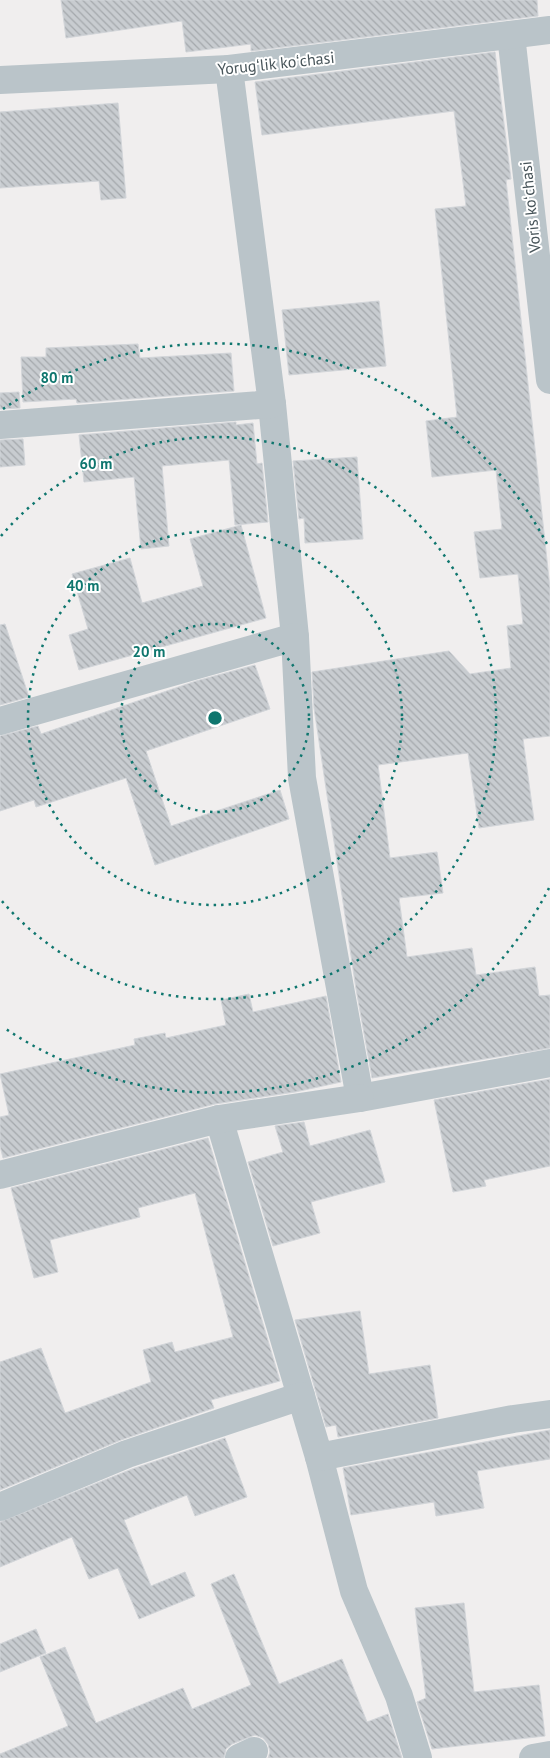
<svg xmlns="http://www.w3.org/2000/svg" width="550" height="1758" font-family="'PT Sans',sans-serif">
	<defs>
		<pattern id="building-back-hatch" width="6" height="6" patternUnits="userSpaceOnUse" patternTransform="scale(1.25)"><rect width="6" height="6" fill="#c8ccd0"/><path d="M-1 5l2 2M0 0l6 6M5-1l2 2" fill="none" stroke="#a4a8ac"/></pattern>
	</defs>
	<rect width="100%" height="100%" fill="#f0eeee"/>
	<g fill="url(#building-back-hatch)" stroke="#d2d5d9">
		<path d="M 61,0 L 537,0 L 538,16 L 251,51 L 251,44 L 186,52 L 182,21 L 66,38 Z"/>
		<path d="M 495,52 L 511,179 L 506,180 L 550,588 L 550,736 L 523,739 L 534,820 L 479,828 L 468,753 L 378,765 L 390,858 L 437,852 L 443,893 L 399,898 L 407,957 L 472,948 L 476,975 L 535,967 L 539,996 L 550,995 L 550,1048 L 372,1078 L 356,989 L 314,708 L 312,672 L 449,651 L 470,674 L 511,668 L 507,626 L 523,624 L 518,574 L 480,578 L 474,532 L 502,529 L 496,470 L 432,477 L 426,421 L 457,417 L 435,209 L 466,206 L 454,111 L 262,135 L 255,82 Z"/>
		<path d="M 118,103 L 126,198 L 101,200 L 99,181 L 0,188 L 0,112 Z"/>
		<path d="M 379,301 L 386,366 L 289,375 L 282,310 Z"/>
		<path d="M 138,344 L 140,358 L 231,353 L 234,391 L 77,403 L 76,399 L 23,402 L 21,357 L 46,357 L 46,348 Z"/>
		<path d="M 19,392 L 20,408 L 0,409 L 0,393 Z"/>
		<path d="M 236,422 L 236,425 L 253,423 L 257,464 L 262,463 L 268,522 L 235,525 L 229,460 L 162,466 L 169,546 L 141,549 L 134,477 L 84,482 L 79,435 Z"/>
		<path d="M 23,439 L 25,465 L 0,467 L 0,440 Z"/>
		<path d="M 357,457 L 363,539 L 305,543 L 304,518 L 299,519 L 293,461 Z"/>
		<path d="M 241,525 L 266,618 L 79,670 L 69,635 L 88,629 L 72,574 L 130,558 L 142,603 L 203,586 L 190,539 Z"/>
		<path d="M 5,624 L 29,697 L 0,705 L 0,625 Z"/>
		<path d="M 255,665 L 270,709 L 146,751 L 171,826 L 280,790 L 289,819 L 155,865 L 126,778 L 36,807 L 34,800 L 0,811 L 0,736 L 38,726 L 41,734 L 196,681 Z"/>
		<path d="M 249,994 L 253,1012 L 326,996 L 341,1082 L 295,1092 L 215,1104 L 3,1158 L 0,1146 L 0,1117 L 9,1115 L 0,1074 L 135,1045 L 134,1039 L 165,1033 L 166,1038 L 226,1025 L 221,1000 Z"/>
		<path d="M 550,1079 L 550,1166 L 484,1180 L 486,1186 L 453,1192 L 434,1100 Z"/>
		<path d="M 304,1122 L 310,1146 L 370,1130 L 385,1182 L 311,1202 L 320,1233 L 273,1246 L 248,1162 L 283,1152 L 275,1126 Z"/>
		<path d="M 208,1138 L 280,1381 L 211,1400 L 214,1408 L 121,1440 L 0,1490 L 0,1362 L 41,1348 L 65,1413 L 151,1382 L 143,1350 L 172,1342 L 175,1352 L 233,1337 L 195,1193 L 138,1208 L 140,1217 L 50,1240 L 58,1272 L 34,1278 L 11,1188 Z"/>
		<path d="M 360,1311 L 369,1374 L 430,1365 L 438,1418 L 338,1437 L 336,1425 L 326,1427 L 295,1320 Z"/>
		<path d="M 550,1430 L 550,1459 L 477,1471 L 484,1508 L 436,1516 L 434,1502 L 351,1515 L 343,1468 Z"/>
		<path d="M 225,1438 L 247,1497 L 195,1516 L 187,1495 L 124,1520 L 151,1586 L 185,1572 L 195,1596 L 139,1619 L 118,1568 L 89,1579 L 72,1537 L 0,1567 L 0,1522 L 132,1469 Z"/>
		<path d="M 234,1574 L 279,1684 L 342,1659 L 367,1722 L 388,1714 L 402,1758 L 268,1758 L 270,1752 L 268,1744 L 263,1738 L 255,1735 L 232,1744 L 226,1749 L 224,1758 L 0,1758 L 0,1754 L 68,1726 L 40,1657 L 65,1647 L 96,1723 L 183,1688 L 192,1709 L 251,1685 L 211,1584 Z"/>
		<path d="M 464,1603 L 474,1692 L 539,1685 L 545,1736 L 432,1749 L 417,1702 L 426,1698 L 415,1608 Z"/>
		<path d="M 36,1629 L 46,1653 L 0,1672 L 0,1644 Z"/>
	</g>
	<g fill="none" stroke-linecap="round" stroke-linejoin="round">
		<g stroke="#bac4c9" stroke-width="28">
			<path d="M 511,35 L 550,380"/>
			<path d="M 0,80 L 229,69 L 550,30"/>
			<path d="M 272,404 L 295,637"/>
			<path d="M 0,425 L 272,404 L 229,69"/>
			<path d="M 0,721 L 295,637 L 302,778 L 360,1098 L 550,1063"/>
			<path d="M 219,1119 L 301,1396"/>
			<path d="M 0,1175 L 219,1119 L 360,1098"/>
			<path d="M 319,1457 L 354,1591 L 399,1696 L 418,1758"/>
			<path d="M 0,1507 L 127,1454 L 301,1396 L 319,1457 L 513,1419 L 550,1414"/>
			<path d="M 239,1758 L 254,1751"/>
			<path d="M 533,1758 L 550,1755"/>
		</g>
	</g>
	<g fill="none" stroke="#0f766e" stroke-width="2.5" stroke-dasharray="2.5 5">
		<circle cx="215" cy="718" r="94"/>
		<circle cx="215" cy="718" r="187"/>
		<path d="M1 536A281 281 0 1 1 1 900"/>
		<path d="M549 888A375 375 0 0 1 3 1027M3 409A375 375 0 0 1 549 548"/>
	</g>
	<g text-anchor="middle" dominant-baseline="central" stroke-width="4" stroke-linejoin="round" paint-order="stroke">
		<g font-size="16" fill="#475459" stroke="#fff">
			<text transform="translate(276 63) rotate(-6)">Yorugʻlik koʻchasi</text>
			<text transform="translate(530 207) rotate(-96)">Voris koʻchasi</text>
		</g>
	</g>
	<circle cx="215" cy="718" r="8" fill="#0f766e" stroke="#fff" stroke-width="2.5"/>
	<g font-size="15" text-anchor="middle" font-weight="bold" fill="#0f766e" stroke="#fff" stroke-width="4" stroke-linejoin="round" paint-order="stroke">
		<text x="57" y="383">80 m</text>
		<text x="96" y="469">60 m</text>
		<text x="83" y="591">40 m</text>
		<text x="149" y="657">20 m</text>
	</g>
</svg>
